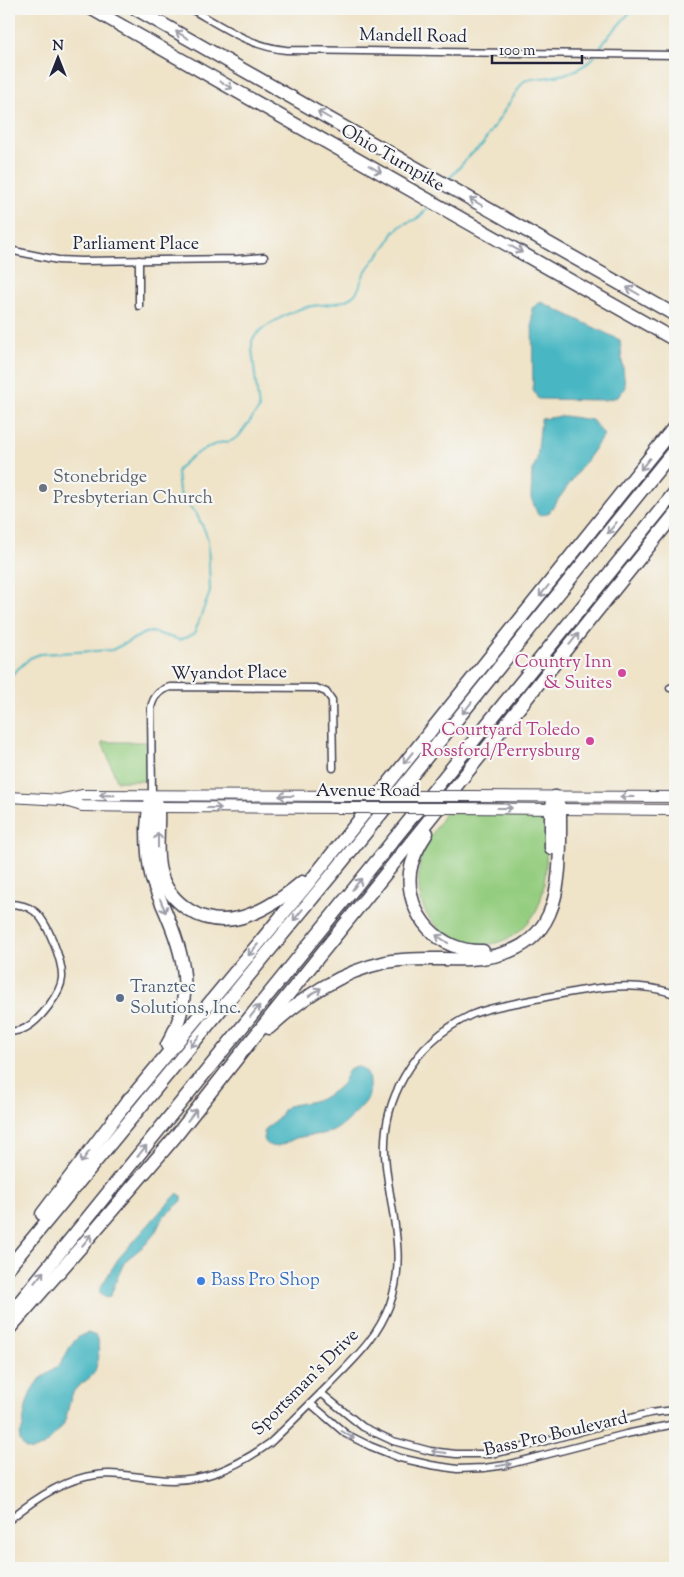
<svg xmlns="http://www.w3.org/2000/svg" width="684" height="1577" font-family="'Sorts Mill Goudy',serif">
	<rect width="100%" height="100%" fill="#f6f6f2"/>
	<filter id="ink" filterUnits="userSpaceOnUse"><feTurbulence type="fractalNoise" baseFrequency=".02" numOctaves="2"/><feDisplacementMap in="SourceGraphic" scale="10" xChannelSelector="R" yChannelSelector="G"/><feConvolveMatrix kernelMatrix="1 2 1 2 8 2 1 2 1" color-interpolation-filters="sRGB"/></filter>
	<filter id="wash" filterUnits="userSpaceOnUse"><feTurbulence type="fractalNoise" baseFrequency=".0096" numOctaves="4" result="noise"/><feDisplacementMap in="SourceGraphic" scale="20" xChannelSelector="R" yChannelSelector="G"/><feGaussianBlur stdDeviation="1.12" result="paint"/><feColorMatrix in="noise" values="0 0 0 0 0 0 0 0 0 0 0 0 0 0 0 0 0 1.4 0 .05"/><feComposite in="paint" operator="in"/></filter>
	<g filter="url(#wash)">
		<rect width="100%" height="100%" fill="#efe3c8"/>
		<g fill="#95cd80" stroke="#5c785e">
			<path d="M 102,742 L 146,742 L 147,781 L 117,781 Z"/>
			<path d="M 541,812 C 543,816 546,821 547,826 C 548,838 546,852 546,864 C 545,880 543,902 533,916 C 508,953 458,955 430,919 C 417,903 417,876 421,857 C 424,845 439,824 445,813 Z"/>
		</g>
		<g fill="#49b7c3" stroke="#366c7f">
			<path d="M 541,302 L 620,340 L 625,387 L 618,397 L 604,400 L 538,399 L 533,390 L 532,308 Z"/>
			<path d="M 564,416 L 592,420 L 604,435 L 548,514 L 538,515 L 531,498 L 532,472 L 537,459 L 541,419 Z"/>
			<path d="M 357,1066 C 365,1068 369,1074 369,1083 C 369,1088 370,1094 368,1098 C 364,1106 339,1130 331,1132 C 320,1135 308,1135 296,1138 C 289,1141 278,1148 271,1146 C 263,1143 263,1136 265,1129 L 278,1119 L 283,1110 L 287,1106 L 319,1100 L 334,1091 L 342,1084 L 349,1069 Z"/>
			<path d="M 178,1193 L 182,1197 L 182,1201 L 163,1217 L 155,1233 L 146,1244 L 125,1261 L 118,1276 L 111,1295 L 107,1298 L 101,1295 L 99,1290 L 118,1259 L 166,1205 Z"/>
			<path d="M 88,1333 L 96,1336 L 98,1339 C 99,1347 98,1366 94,1373 C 85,1385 75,1382 70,1401 C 68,1408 67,1416 64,1423 C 58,1434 31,1464 21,1443 C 18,1437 21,1433 23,1428 C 24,1424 23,1418 25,1413 C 26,1404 30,1392 35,1385 C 41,1376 51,1373 58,1366 C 69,1354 70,1337 88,1333 Z"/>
		</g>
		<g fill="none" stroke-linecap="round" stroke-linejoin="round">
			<g stroke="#49b7c3" stroke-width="2">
				<path d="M 598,52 L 605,40 L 633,9"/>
				<path d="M 450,178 L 470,155 L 482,145 L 523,82 C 531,77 540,79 550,77 C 566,75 583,69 595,56"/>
				<path d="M 9,677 L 30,658 L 40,654 L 112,650 L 145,633 L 152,632 L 180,640 L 194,634 L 210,592 L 208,540 L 205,531 L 196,513 L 185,502 L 179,491 L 177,472 L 179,468 L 191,457 L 206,448 L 219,443 L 231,441 L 239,436 L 259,409 L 252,349 C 252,346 252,343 252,341 C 257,328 293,310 307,307 C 321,304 343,305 354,295 C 361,289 360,281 364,274 C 370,263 380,254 387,244 C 390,240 392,234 395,231 C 407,217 417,226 427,207"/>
			</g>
		</g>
	</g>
	<g filter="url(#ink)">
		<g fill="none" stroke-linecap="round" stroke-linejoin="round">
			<defs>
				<g id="minor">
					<path d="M 191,9 C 221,26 251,47 286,50 L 675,55"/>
					<path d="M 9,250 L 58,260 L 81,261 L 238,259 L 264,257"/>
					<path d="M 139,260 L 139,306"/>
					<path d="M 670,688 L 675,686"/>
					<path d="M 152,796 L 151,708 C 153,697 159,690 170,687 L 316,688 L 326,692 L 332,700 L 333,768"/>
					<path d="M 9,904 C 18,904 26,905 34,911 C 47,920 63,962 62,978 C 61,993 40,1020 27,1027 C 22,1031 15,1031 9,1032"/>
					<path d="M 321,1393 L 363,1427 L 393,1441 L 430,1451 L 456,1454 L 490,1454 L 520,1448 L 608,1424 L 650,1413 L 675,1410"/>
					<path d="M 311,1404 L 346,1434 L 370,1446 L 400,1458 L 431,1465 L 457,1469 L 484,1468 L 506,1465 L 626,1434 L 675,1424"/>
					<path d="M 9,1520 C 33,1500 64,1479 96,1475 C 116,1472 137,1477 157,1479 C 201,1484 235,1468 270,1443 C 290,1424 310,1404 329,1385 C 354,1359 377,1339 390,1304 C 407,1257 391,1213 386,1166 C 378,1102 414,1042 471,1015 C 489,1007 508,1005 526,1001 C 575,992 626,977 675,994"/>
				</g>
				<g id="primary">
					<path d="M 469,796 L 675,797"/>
					<path d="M 9,797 L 62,800 L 82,806 L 158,807 L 344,808"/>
					<path d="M 63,799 L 83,795 L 352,796"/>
					<path d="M 459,808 L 675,810"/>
				</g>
				<g id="motorway">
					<path d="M 92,9 L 675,340"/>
					<path d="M 136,9 L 675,315"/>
					<path d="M 152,796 C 148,807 148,817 147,829 C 147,846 148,863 152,879 C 156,892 163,905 168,918 C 187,963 193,1001 167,1045"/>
					<path d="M 152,796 C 154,799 156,803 157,806 C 159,811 158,819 158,825 C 158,840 156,856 160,871 C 164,887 175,901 189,910 C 228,935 271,908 302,882"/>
					<path d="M 427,833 C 419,845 412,858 410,872 C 405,915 440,953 483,951"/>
					<path d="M 551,848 L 551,808 L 555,797"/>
					<path d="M 269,1028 C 303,997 340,972 386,962 C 413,957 441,960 469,959 C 566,955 560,882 560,808 L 555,797"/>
					<path d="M 125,1105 L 307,885 L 675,426"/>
					<path d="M 42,1214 L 130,1098"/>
					<path d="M 9,1267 L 334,872 L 675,449"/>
					<path d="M 9,1315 L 675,492"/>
					<path d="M 9,1329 L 80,1248 L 175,1137 L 238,1057 L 675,514"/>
				</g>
			</defs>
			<use href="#minor" stroke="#413f50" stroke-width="9"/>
			<use href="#primary" stroke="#413f50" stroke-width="12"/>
			<use href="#motorway" stroke="#413f50" stroke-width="15"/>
			<use href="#minor" stroke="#fff" stroke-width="6"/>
			<use href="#primary" stroke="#fff" stroke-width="10"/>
			<use href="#motorway" stroke="#fff" stroke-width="12"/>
			<defs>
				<g id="primary-bridge">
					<path d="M 352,796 L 469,796"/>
					<path d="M 344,808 L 459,808"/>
				</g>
			</defs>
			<use href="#primary-bridge" stroke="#413f50" stroke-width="12" stroke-linecap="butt"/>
			<use href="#primary-bridge" stroke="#fff" stroke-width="10"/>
		</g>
		<defs><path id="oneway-shaft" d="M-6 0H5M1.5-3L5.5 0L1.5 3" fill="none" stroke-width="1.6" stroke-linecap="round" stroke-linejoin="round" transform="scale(1.25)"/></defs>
		<g stroke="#9c9ca7">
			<use href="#oneway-shaft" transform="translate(182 35) rotate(-150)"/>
			<use href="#oneway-shaft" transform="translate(226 85) rotate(30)"/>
			<use href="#oneway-shaft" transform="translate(324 115) rotate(-150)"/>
			<use href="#oneway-shaft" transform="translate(375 169) rotate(30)"/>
			<use href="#oneway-shaft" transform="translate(476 202) rotate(-150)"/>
			<use href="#oneway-shaft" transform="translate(516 249) rotate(30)"/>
			<use href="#oneway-shaft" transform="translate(633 291) rotate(-150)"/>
			<use href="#oneway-shaft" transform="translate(645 464) rotate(128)"/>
			<use href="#oneway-shaft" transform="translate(612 528) rotate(129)"/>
			<use href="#oneway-shaft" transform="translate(544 591) rotate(129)"/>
			<use href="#oneway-shaft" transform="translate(574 639) rotate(-51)"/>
			<use href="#oneway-shaft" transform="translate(467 708) rotate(129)"/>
			<use href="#oneway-shaft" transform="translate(408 758) rotate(129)"/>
			<use href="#oneway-shaft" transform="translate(107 795) rotate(-179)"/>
			<use href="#oneway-shaft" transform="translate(286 796) rotate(-180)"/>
			<use href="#oneway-shaft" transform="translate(627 797) rotate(-180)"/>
			<use href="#oneway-shaft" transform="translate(214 808)"/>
			<use href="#oneway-shaft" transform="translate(505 808)"/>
			<use href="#oneway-shaft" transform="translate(158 840) rotate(-90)"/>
			<use href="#oneway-shaft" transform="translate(357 884) rotate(-51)"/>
			<use href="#oneway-shaft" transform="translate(163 906) rotate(67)"/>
			<use href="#oneway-shaft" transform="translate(298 915) rotate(129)"/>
			<use href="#oneway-shaft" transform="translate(442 939) rotate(-146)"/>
			<use href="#oneway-shaft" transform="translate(253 950) rotate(130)"/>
			<use href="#oneway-shaft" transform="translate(315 992) rotate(-33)"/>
			<use href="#oneway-shaft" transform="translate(255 1011) rotate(-51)"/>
			<use href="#oneway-shaft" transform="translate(195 1041) rotate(129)"/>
			<use href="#oneway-shaft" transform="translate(192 1115) rotate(-52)"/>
			<use href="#oneway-shaft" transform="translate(142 1151) rotate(-51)"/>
			<use href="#oneway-shaft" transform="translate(85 1157) rotate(127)"/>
			<use href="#oneway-shaft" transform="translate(87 1240) rotate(-50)"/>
			<use href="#oneway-shaft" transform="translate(39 1277) rotate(-51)"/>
			<use href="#oneway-shaft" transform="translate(348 1435) rotate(32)"/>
			<use href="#oneway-shaft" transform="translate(439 1452) rotate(-172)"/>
			<use href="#oneway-shaft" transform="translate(504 1465) rotate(-10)"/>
		</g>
	</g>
	<circle fill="#6b7280" stroke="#f6f6f2" stroke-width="2" cx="43" cy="488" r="5"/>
	<g fill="#d1479c" stroke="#f6f6f2" stroke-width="2">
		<circle cx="622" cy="673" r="5"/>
		<circle cx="590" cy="741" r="5"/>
	</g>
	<circle fill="#5c6f8a" stroke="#f6f6f2" stroke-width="2" cx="120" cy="998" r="5"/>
	<circle fill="#3f7fe0" stroke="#f6f6f2" stroke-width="2" cx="201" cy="1281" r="5"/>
	<g text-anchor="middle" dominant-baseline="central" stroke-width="4.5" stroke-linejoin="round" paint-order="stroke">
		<g font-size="18" fill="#22223b" stroke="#f6f6f2">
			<text transform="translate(413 37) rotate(1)">Mandell Road</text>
			<text transform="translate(392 159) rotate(30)">Ohio Turnpike</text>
			<text x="136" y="245">Parliament Place</text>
			<text transform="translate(229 674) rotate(-1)">Wyandot Place</text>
			<text x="368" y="792">Avenue Road</text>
			<text transform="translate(306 1383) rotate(-45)">Sportsman's Drive</text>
			<text transform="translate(556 1435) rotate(-13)">Bass Pro Boulevard</text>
		</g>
		<g font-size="18" fill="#5b616d" stroke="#f6f6f2" text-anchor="start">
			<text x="53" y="478">Stonebridge<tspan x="53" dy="21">Presbyterian Church</tspan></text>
		</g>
		<g font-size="18" fill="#b23c85" stroke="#f6f6f2" text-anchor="end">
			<text x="612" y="663">Country Inn<tspan x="612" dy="21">&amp; Suites</tspan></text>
			<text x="580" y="731">Courtyard Toledo<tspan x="580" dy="21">Rossford/Perrysburg</tspan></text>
		</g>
		<g font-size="18" fill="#4e5e75" stroke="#f6f6f2" text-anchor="start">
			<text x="130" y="988">Tranztec<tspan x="130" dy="21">Solutions, Inc.</tspan></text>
		</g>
		<g font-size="18" fill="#366cbe" stroke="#f6f6f2" text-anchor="start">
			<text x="211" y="1281">Bass Pro Shop</text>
		</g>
	</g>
	<rect width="684" height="1577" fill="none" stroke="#f6f6f2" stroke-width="30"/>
	<g transform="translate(58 58)" stroke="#f6f6f2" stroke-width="4" paint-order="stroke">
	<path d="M0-4L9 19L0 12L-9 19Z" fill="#22223b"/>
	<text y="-8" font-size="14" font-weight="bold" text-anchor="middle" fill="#22223b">N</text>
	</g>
	<path d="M492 55v8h90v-8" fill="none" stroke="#22223b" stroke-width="2.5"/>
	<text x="499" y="55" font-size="15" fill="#22223b" stroke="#f6f6f2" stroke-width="4" paint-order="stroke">100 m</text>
</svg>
